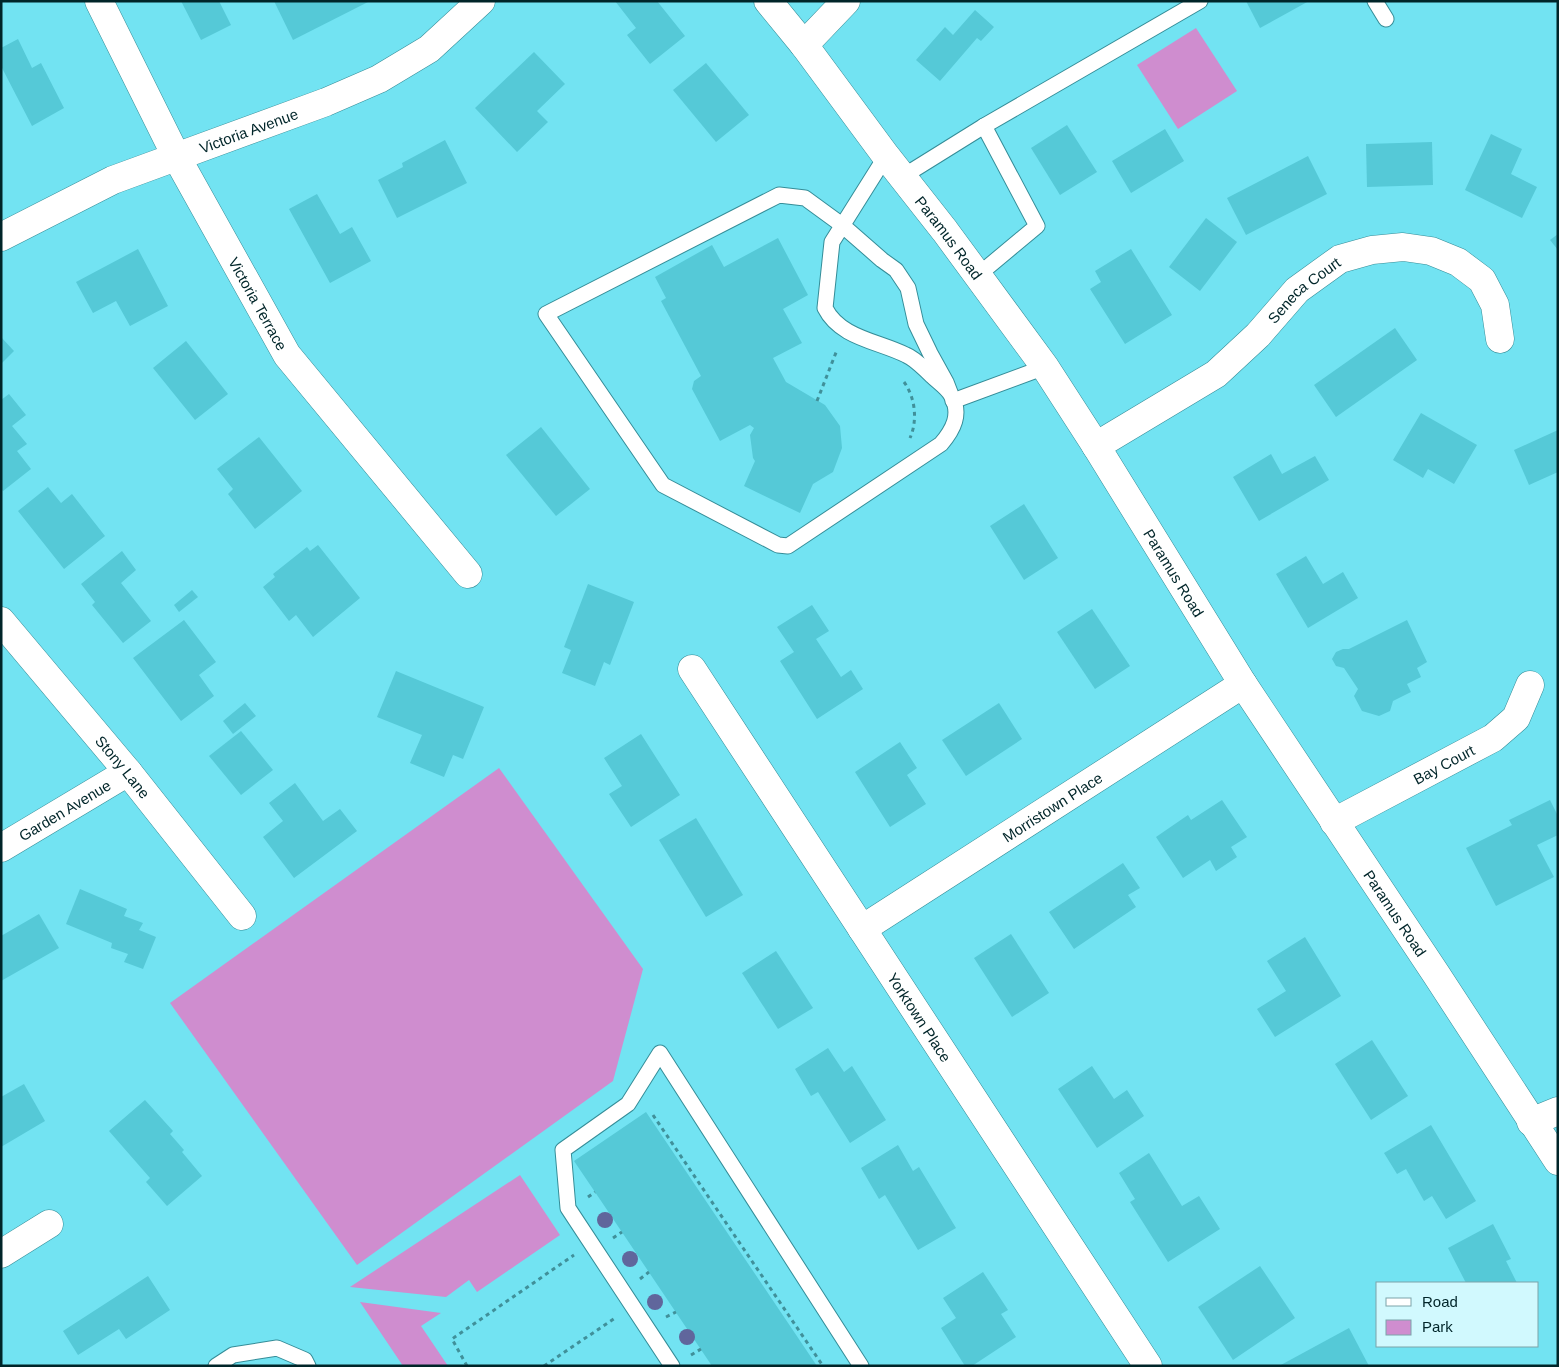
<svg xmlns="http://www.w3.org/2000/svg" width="1559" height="1367" font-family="Helvetica,sans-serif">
	<rect width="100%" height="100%" fill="#72e3f2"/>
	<g fill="#cf8dcf">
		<path d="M 1196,28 L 1237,91 L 1178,129 L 1137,65 Z"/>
		<path d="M 499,768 L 643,969 L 613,1081 L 357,1265 L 170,1003 Z"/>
		<path d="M 520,1175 L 560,1235 L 477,1292 L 469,1280 L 446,1297 L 350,1287 Z"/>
		<path d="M 360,1302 L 441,1313 L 421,1326 L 448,1366 L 403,1366 Z"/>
	</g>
	<g fill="#55c9d7">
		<path d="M 181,1 L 219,1 L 231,25 L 201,40 Z"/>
		<path d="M 274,1 L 370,1 L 293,40 Z"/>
		<path d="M 615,1 L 657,1 L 685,36 L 650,64 L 627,35 L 636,28 Z"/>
		<path d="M 1246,1 L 1309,1 L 1260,28 Z"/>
		<path d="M 975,10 L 994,27 L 981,41 L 977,38 L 940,81 L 916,60 L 945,27 L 953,35 Z"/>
		<path d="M 18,39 L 32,68 L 41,63 L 64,108 L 32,126 L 1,66 L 1,48 Z"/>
		<path d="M 534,52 L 565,84 L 537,111 L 548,122 L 517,152 L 475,108 Z"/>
		<path d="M 706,63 L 749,115 L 716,142 L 673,90 Z"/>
		<path d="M 1067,125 L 1097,172 L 1060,195 L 1031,148 Z"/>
		<path d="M 1165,129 L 1184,161 L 1131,193 L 1112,161 Z"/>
		<path d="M 1491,134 L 1522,149 L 1511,174 L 1537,187 L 1522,218 L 1465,190 Z"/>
		<path d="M 445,140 L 467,183 L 397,218 L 378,180 L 403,167 L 402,163 Z"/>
		<path d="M 1432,142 L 1433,185 L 1367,187 L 1366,144 Z"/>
		<path d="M 1308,156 L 1327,194 L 1246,235 L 1227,198 Z"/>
		<path d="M 317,194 L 340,234 L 352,227 L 371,261 L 330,283 L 289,209 Z"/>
		<path d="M 1206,218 L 1237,242 L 1200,291 L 1169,267 Z"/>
		<path d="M 1558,234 L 1558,250 L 1550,240 Z"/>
		<path d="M 778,238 L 808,295 L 783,309 L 802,343 L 773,358 L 786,382 L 825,405 L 840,426 L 842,448 L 833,472 L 813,484 L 800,513 L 744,486 L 755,461 L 753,458 L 750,435 L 754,428 L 750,425 L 720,441 L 692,389 L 694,381 L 701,376 L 661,301 L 666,298 L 655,277 L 712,245 L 724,267 Z"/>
		<path d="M 138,249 L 168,306 L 130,326 L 116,301 L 93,313 L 76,282 Z"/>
		<path d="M 1131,249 L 1172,315 L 1125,344 L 1090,289 L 1101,282 L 1095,271 Z"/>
		<path d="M 1395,328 L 1417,360 L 1336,417 L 1314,385 Z"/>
		<path d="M 1,337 L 14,351 L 1,364 Z"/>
		<path d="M 186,341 L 228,394 L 195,420 L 153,368 Z"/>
		<path d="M 9,394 L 26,415 L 12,426 L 27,444 L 17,451 L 31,469 L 3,491 L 1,489 L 1,400 Z"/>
		<path d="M 1421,413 L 1477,445 L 1454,484 L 1428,469 L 1423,478 L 1393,460 Z"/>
		<path d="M 541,427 L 590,489 L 556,516 L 506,455 Z"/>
		<path d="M 1558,430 L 1558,472 L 1529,485 L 1514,450 Z"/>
		<path d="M 259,437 L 302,491 L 255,529 L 228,494 L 233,489 L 217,469 Z"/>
		<path d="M 1271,454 L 1282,474 L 1315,456 L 1329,480 L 1259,521 L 1233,477 Z"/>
		<path d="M 48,487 L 61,503 L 72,494 L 105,536 L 64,569 L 18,511 Z"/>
		<path d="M 1024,504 L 1058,558 L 1024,580 L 990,526 Z"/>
		<path d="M 318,545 L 360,598 L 313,637 L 296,615 L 289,621 L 263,587 L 275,577 L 273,574 L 307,547 L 310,551 Z"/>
		<path d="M 122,551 L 136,570 L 121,583 L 151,621 L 123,643 L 92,605 L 95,602 L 81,584 Z"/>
		<path d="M 1306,556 L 1323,584 L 1343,572 L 1358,598 L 1308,628 L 1276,574 Z"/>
		<path d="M 588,584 L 634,602 L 610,665 L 604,662 L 595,686 L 562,673 L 571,650 L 564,647 Z"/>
		<path d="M 192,590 L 198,597 L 179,612 L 174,605 Z"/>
		<path d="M 812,605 L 829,631 L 816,639 L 841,677 L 851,670 L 863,689 L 817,719 L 780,661 L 794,652 L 777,627 Z"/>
		<path d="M 1092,609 L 1130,666 L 1095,689 L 1057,632 Z"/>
		<path d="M 184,620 L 216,662 L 199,675 L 214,696 L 181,721 L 133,658 Z"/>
		<path d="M 1407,620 L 1427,662 L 1417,668 L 1421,677 L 1407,684 L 1411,692 L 1393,701 L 1390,711 L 1379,716 L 1362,711 L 1354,696 L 1358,689 L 1344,668 L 1336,666 L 1332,659 L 1336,652 L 1343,649 L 1349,649 Z"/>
		<path d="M 396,671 L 484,707 L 463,759 L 453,755 L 444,777 L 410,763 L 422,735 L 377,717 Z"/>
		<path d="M 245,703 L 256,716 L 233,734 L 223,721 Z"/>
		<path d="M 999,703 L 1022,739 L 966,776 L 942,740 Z"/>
		<path d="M 241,731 L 273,770 L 241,795 L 209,756 Z"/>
		<path d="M 641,734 L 680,795 L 631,827 L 609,794 L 622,786 L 604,758 Z"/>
		<path d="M 900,742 L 917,768 L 907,775 L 926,804 L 890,827 L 855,772 Z"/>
		<path d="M 295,783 L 323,821 L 340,809 L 357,831 L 294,878 L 263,837 L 283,821 L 269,803 Z"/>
		<path d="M 1222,800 L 1247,837 L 1231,847 L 1237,857 L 1216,871 L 1210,860 L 1183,878 L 1156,837 L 1188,815 L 1191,820 Z"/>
		<path d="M 1550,800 L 1558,816 L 1558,835 L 1537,845 L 1554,877 L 1496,906 L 1466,848 L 1512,825 L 1509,820 Z"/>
		<path d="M 696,818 L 743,895 L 706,917 L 659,840 Z"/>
		<path d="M 1123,863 L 1140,888 L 1128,895 L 1136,907 L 1074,949 L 1049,912 Z"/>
		<path d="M 80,889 L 127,909 L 124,916 L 143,923 L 139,930 L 156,937 L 143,969 L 124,962 L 128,954 L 111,948 L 112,943 L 66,924 Z"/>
		<path d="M 39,914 L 59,948 L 1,981 L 1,936 Z"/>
		<path d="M 1011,934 L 1049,993 L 1012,1017 L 974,958 Z"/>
		<path d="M 1305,937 L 1341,996 L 1275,1037 L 1257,1009 L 1286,991 L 1267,961 Z"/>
		<path d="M 776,951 L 813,1008 L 778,1029 L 742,973 Z"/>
		<path d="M 1372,1040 L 1408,1096 L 1371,1120 L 1335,1064 Z"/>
		<path d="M 828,1048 L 844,1072 L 852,1066 L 886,1120 L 850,1143 L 818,1092 L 811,1096 L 795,1069 Z"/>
		<path d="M 1092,1066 L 1114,1099 L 1127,1090 L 1144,1116 L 1097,1148 L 1058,1089 Z"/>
		<path d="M 24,1084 L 45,1121 L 1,1147 L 1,1097 Z"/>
		<path d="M 145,1100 L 173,1131 L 170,1134 L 184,1150 L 182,1152 L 202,1176 L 167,1206 L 146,1182 L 150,1178 L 109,1131 Z"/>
		<path d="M 646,1112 L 817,1366 L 712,1366 L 595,1192 L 574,1161 Z"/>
		<path d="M 1431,1125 L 1476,1201 L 1446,1219 L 1432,1196 L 1424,1201 L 1406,1169 L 1397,1174 L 1384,1153 Z"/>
		<path d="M 898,1145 L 913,1171 L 919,1167 L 956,1228 L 918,1250 L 885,1195 L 879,1199 L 861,1168 Z"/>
		<path d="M 1149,1153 L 1182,1206 L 1199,1196 L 1220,1229 L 1168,1262 L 1130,1202 L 1135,1199 L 1119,1173 Z"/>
		<path d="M 1493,1224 L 1511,1259 L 1506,1261 L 1517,1283 L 1466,1283 L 1448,1248 Z"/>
		<path d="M 1260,1266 L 1295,1318 L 1233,1360 L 1198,1307 Z"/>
		<path d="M 983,1272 L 1008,1310 L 1001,1314 L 1016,1337 L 972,1366 L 965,1366 L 941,1328 L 956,1318 L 943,1298 Z"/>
		<path d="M 148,1276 L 170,1310 L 126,1339 L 119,1329 L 78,1355 L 63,1331 Z"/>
		<path d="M 1349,1328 L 1369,1366 L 1279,1366 Z"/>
	</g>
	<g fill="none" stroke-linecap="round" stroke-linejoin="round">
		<defs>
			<g id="lane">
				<path d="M 1375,1 L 1386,19"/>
				<path d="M 886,156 L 832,242 L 825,308 C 840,338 878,341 906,355 C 916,359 924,369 932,376 C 938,382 947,388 951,395 C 962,414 953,430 941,444 L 788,546 L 778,545 L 663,485 L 546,314 L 779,195 L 805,198 L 842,225 L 882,260 L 896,270 L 908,288 L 916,324 L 930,353 L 946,382 L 951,395"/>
				<path d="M 902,177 L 984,126 L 1200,1"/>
				<path d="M 977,276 L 1037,226 L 984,126"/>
				<path d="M 953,401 L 1045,367"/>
				<path d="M 216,1366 L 233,1355 L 277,1348 L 305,1360 L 308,1366"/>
				<path d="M 672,1366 L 568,1208 L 563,1150 L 628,1104 L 660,1053 L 861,1366"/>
			</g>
			<g id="street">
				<path id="s1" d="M 99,1 L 176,156 L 287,355 L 468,574"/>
				<path d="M 804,45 L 846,1"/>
				<path id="s2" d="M 1,237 L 113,180 L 326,102 L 379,79 L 429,49 L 481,1"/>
				<path id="s3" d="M 1096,446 L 1216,374 L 1258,335 L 1297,290 L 1340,259 L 1372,250 L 1403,247 L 1431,251 L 1458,262 L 1482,280 L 1495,305 L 1500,339"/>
				<path id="s4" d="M 1,621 L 128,772 L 242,916"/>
				<path id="s5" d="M 692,669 L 1148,1366"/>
				<path id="s6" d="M 1334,822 L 1493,738 L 1516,718 L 1530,685"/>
				<path id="s7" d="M 1,848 L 128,772"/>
				<path id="s8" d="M 862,929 L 1243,684"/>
				<path d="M 1531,1122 L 1558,1111"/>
				<path d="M 1,1254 L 49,1224"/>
			</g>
			<g id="secondary">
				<path id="s9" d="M 768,1 L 804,45 L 886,156 L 945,231 L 1045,367 L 1096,446 L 1243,684 L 1436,974 L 1558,1161"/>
			</g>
		</defs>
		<use href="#lane" stroke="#358d98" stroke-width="17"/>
		<use href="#street" stroke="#358d98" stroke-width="29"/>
		<use href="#secondary" stroke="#358d98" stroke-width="29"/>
		<g stroke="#40909a" stroke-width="3" stroke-dasharray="4 4" stroke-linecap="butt">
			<path d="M 904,382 C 915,397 918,420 910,438"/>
			<path d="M 817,401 L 837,350"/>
			<path d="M 653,1115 L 823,1366"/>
			<path d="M 588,1197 L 595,1192"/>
			<path d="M 613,1238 L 622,1232"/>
			<path d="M 640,1279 L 649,1272"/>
			<path d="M 666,1317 L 676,1312"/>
			<path d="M 691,1355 L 701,1349"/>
			<path d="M 467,1366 L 452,1339 L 574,1255"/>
			<path d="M 544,1366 L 615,1318"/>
		</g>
		<use href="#lane" stroke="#fff" stroke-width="15"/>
		<use href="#street" stroke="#fff" stroke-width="28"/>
		<use href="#secondary" stroke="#fff" stroke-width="28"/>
	</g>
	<g fill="#60669c">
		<circle cx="605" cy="1220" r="8"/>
		<circle cx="630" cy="1259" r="8"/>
		<circle cx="655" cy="1302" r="8"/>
		<circle cx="687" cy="1337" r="8"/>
	</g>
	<g text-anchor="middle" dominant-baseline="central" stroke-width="5" stroke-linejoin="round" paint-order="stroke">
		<g font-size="15" fill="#002529" stroke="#d1f9fe">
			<text stroke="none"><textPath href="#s2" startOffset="270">Victoria Avenue</textPath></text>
			<text stroke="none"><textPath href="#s9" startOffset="298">Paramus Road</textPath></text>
			<text stroke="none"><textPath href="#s3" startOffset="262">Seneca Court</textPath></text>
			<text stroke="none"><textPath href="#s1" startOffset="342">Victoria Terrace</textPath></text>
			<text stroke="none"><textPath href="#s9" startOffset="702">Paramus Road</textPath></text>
			<text stroke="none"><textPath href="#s6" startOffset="124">Bay Court</textPath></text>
			<text stroke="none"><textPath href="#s4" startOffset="190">Stony Lane</textPath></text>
			<text stroke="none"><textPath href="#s8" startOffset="226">Morristown Place</textPath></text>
			<text stroke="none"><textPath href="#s7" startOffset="74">Garden Avenue</textPath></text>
			<text stroke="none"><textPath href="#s9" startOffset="1108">Paramus Road</textPath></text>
			<text stroke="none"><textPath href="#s5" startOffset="416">Yorktown Place</textPath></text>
		</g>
	</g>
	<rect width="1559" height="1367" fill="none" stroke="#002529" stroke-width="5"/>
	<rect x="1376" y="1282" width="162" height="65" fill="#d1f9fe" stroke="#7da4a9"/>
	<rect x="1386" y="1298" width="25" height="8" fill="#ffffff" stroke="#7da4a9"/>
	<text x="1422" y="1307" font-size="15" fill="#002529">Road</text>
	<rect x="1386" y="1320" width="25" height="15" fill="#cf8dcf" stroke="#7da4a9"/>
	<text x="1422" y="1332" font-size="15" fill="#002529">Park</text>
</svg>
